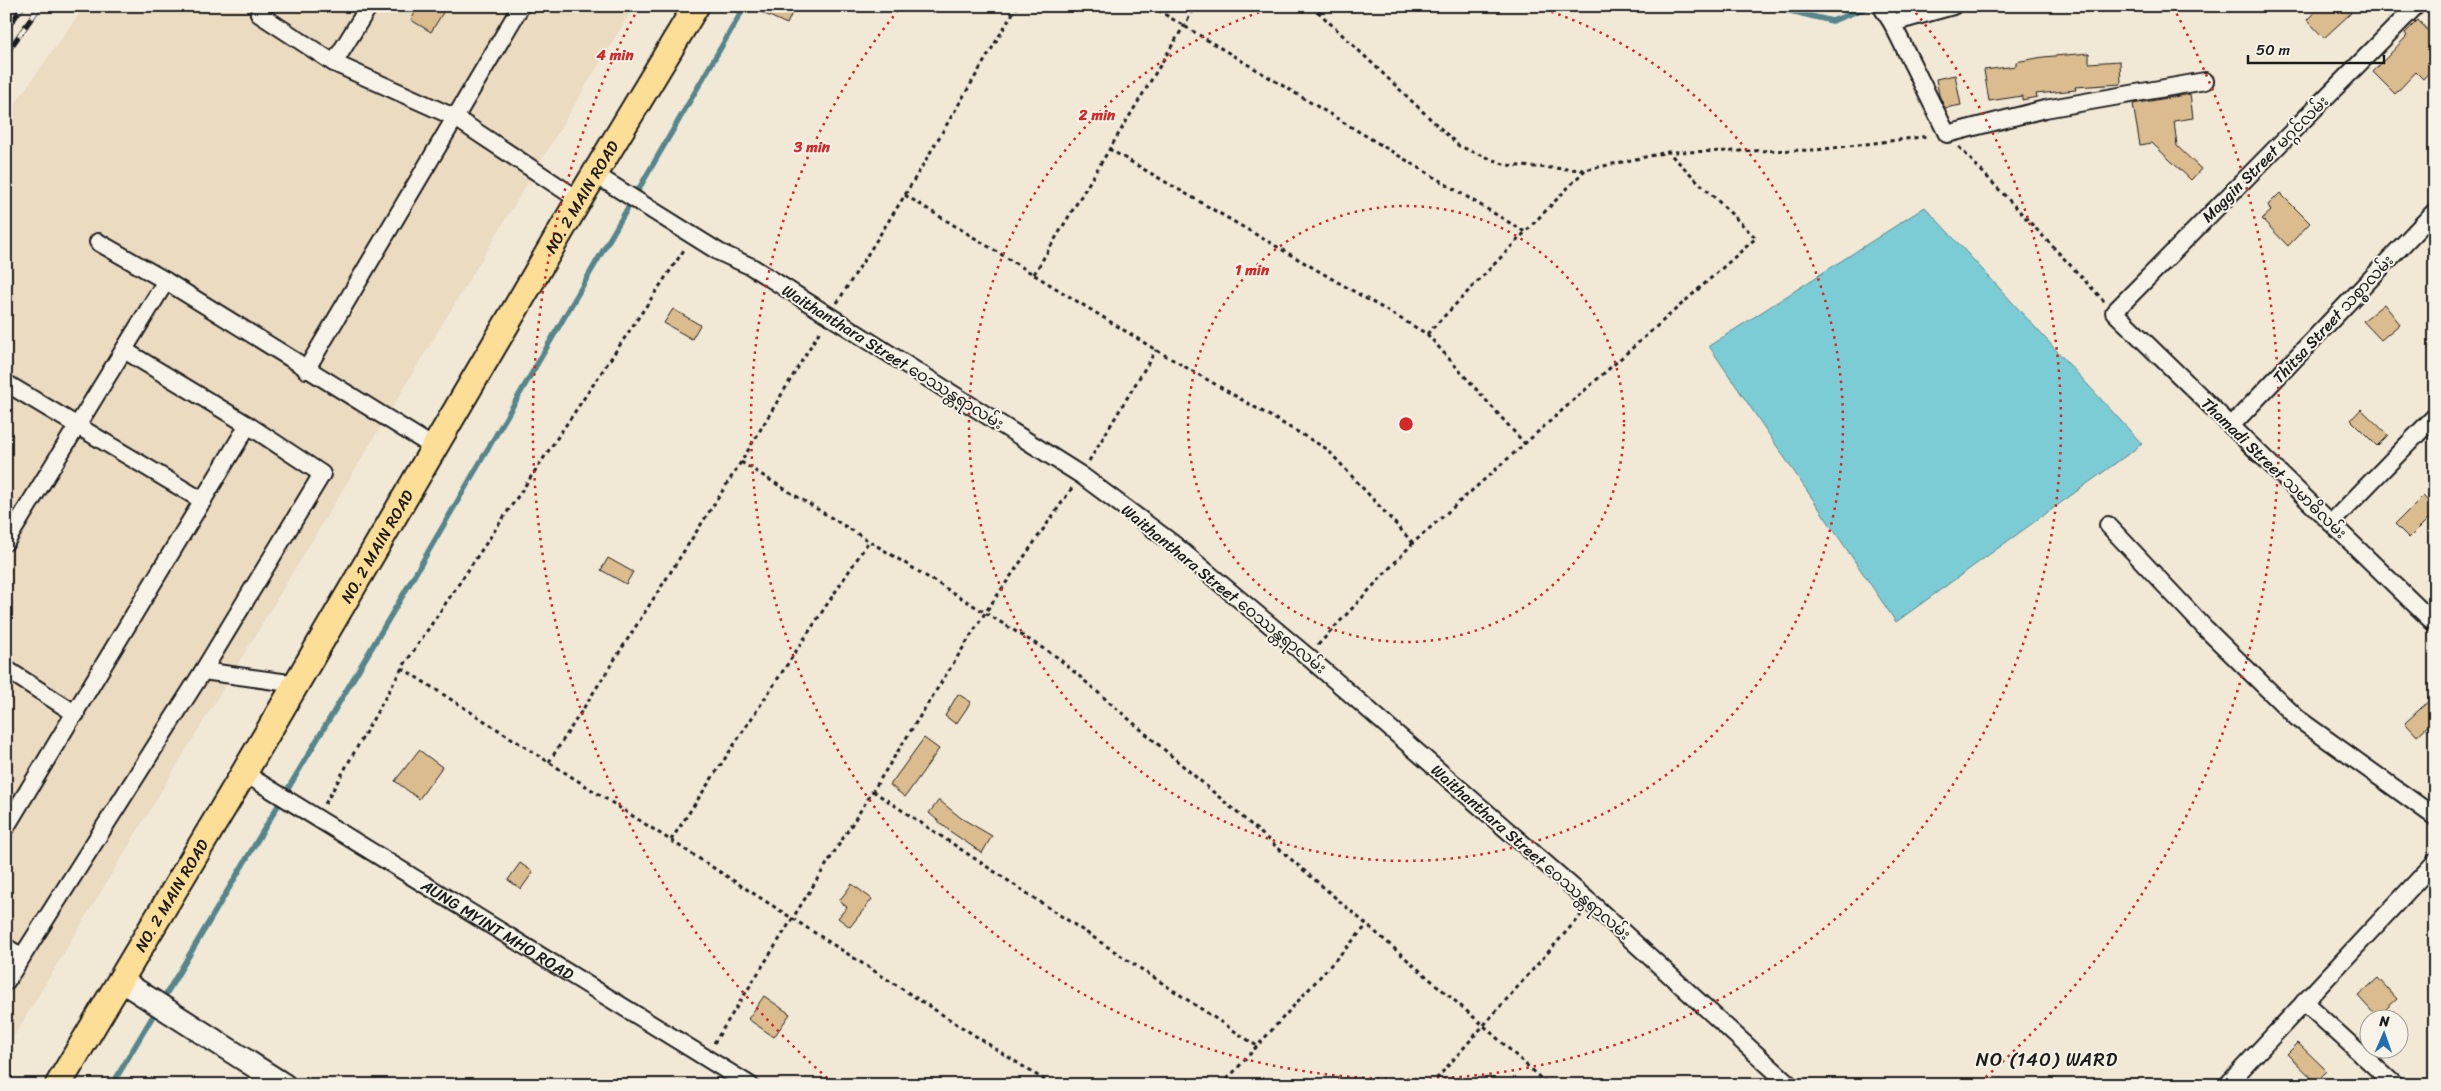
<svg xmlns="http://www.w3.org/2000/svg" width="2441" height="1091" font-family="Sriracha,'Noto Sans Myanmar',sans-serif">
	<rect width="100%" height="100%" fill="#f1e8d6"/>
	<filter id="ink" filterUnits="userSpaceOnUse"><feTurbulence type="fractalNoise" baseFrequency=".02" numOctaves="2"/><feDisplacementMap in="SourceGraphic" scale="10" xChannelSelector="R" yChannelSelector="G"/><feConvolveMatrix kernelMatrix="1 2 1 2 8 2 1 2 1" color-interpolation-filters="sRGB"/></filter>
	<g filter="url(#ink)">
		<path fill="#eadbc1" d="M 85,6 L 634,6 L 6,1049 L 6,116 Z"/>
		<path fill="#7bccd6" stroke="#55868c" d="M 1925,207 L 2142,444 L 1896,622 L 1709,346 Z"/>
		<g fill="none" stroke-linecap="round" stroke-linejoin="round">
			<g stroke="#55868c" stroke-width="5.5">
				<path d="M 1769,6 L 1832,21 L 1871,6"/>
				<path d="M 162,1001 L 403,595 L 745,6"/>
				<path d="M 112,1085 L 157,1009"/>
			</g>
		</g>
		<g fill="#dbbc8f" stroke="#1c1c1c">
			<path d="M 419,6 L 447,6 L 431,32 L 411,20 Z"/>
			<path d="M 747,6 L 795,6 L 787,24 Z"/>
			<path d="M 2320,6 L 2344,6 L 2351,13 L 2324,38 L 2307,20 Z"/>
			<path d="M 2418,20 L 2435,38 L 2435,66 L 2423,79 L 2416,72 L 2395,94 L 2373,72 L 2407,36 L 2405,33 Z"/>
			<path d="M 2089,53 L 2089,63 L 2120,61 L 2121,84 L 2075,87 L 2076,90 L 2036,94 L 2037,97 L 2022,100 L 2022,96 L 1989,101 L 1984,70 L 2016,66 L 2016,62 L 2043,57 Z"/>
			<path d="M 1955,75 L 1961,105 L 1945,108 L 1939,95 L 1936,79 Z"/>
			<path d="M 2190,94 L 2193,118 L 2174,121 L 2177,146 L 2201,169 L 2191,180 L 2152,143 L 2140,145 L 2133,104 Z"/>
			<path d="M 2280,193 L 2310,223 L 2288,246 L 2262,219 L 2271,211 L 2268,205 Z"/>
			<path d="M 2384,304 L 2400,324 L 2381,340 L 2363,321 Z"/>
			<path d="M 673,309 L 700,325 L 692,339 L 664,323 Z"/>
			<path d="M 2361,409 L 2388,435 L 2377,446 L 2351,420 Z"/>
			<path d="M 2423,496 L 2435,508 L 2435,512 L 2409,538 L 2395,524 Z"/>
			<path d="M 608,558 L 633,572 L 626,584 L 601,570 Z"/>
			<path d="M 958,694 L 971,702 L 956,724 L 945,716 Z"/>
			<path d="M 2435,695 L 2435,719 L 2417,736 L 2405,723 Z"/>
			<path d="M 924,738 L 939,749 L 905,797 L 890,785 Z"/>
			<path d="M 419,750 L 442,767 L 419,799 L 395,781 Z"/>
			<path d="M 939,800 L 961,818 L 992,836 L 982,853 L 951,832 L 929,813 Z"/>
			<path d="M 520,863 L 533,872 L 521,889 L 508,880 Z"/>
			<path d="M 852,884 L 872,899 L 850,927 L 838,918 L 847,907 L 839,901 Z"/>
			<path d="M 2378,978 L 2397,999 L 2377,1017 L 2358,996 Z"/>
			<path d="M 764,996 L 790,1014 L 774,1037 L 748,1019 Z"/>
			<path d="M 2298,1043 L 2327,1071 L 2316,1082 L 2287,1054 Z"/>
		</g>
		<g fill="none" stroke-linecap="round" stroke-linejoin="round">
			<defs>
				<g id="street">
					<path d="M 1881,6 L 1892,23 L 1947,134 L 2045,109 L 2205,81"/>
					<path d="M 2416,6 L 2114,312 L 2435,624"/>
					<path d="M 259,14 L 334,63 L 454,117 L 579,200"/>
					<path d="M 1892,23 L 1953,6"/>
					<path d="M 334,63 L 369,6"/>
					<path d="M 596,175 L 719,252 L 752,267 L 1081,475 L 1171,542 L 1308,657 L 1591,903 L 1790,1085"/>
					<path d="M 98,242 L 166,281 L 435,448"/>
					<path d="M 306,370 L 521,6"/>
					<path d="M 6,383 L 203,501"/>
					<path d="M 2231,426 L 2435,211"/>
					<path d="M 2331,523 L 2435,416"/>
					<path d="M 2108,525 L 2205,628 L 2297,718 L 2435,817"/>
					<path d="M 6,542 L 166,281"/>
					<path d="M 6,669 L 76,714"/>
					<path d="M 203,671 L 296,684"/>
					<path id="s1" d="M 244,773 L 750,1085"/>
					<path d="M 6,827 L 248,425"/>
					<path d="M 6,947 L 22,957"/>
					<path d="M 6,982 L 203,671 L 322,474 L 248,425 L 124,350"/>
					<path d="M 2304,1002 L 2395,1085"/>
					<path d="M 2227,1085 L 2435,862"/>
				</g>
				<path id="secondary" d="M 120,980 L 284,1085"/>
				<g id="primary">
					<path id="s2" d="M 58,1085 L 244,773 L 579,200 L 696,6"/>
				</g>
			</defs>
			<use href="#street" stroke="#1c1c1c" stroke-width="20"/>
			<use href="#secondary" stroke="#1c1c1c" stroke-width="26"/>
			<use href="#primary" stroke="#1c1c1c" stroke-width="29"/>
			<g stroke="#1c1c1c" stroke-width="3" stroke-dasharray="4 4" stroke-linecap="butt">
				<path d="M 1151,6 L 1525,232"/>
				<path d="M 1312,6 L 1459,146 L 1506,165 L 1585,170 L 1668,152 L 1817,150 L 1929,136"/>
				<path d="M 1959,147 L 2104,301"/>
				<path d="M 1109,149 L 1427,334 L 1525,444"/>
				<path d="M 905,195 L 1156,350 L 1327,449 L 1413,543"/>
				<path d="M 1034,274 L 1196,6"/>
				<path d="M 837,303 L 905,195 L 1017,6"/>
				<path d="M 1427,334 L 1585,170"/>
				<path d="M 1089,461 L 1156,350"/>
				<path d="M 741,462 L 1057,657 L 1484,1026 L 1548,1085"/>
				<path d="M 1318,645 L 1413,543 L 1756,238 L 1668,152"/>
				<path d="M 402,668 L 1052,1085"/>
				<path d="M 549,762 L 741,462 L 821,329"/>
				<path d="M 873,791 L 1257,1046"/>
				<path d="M 325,804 L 402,668 L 684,250"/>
				<path d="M 671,840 L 869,541"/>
				<path d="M 714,1043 L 985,613 L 1072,488"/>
				<path d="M 1222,1085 L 1367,925"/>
				<path d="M 1431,1085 L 1581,915"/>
			</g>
			<use href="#street" stroke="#f7f3e8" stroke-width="16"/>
			<use href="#secondary" stroke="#f7f3e8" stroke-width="22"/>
			<use href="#primary" stroke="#fcde96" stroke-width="25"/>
			<defs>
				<g id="rail">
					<path d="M 6,30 L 23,6"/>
					<path d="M 6,54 L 40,6"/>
				</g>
			</defs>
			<use href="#rail" stroke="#1c1c1c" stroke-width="5.5"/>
			<use href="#rail" stroke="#f7f3e8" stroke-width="4" stroke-dasharray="11" stroke-linecap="butt"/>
		</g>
	</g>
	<g fill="none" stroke="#d62828" stroke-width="2.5" stroke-dasharray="2.5 5">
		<circle cx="1406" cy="424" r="218"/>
		<path d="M1537 7A437 437 0 1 1 1275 7"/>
		<path d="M1911 7A655 655 0 1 1 901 7"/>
		<path d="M833 1083A873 873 0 0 1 639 7M2173 7A873 873 0 0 1 1979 1083"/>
	</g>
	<g text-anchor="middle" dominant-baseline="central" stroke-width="4" stroke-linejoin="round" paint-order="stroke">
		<g font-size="16" fill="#1c1c1c" stroke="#f7f3e8">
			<text transform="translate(2265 159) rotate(-45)">Maggin Street မဂ္ဂင်လမ်း</text>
			<text stroke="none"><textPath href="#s2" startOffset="1031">NO. 2 MAIN ROAD</textPath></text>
			<text transform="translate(2333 319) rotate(-47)">Thitsa Street သစ္စာလမ်း</text>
			<text transform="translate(893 357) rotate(32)">Waithanthara Street ဝေဿန္တရာလမ်း</text>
			<text transform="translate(2274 468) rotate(44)">Thamadi Street သမာဓိလမ်း</text>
			<text stroke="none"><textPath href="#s2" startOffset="626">NO. 2 MAIN ROAD</textPath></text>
			<text transform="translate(1224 589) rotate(39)">Waithanthara Street ဝေဿန္တရာလမ်း</text>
			<text transform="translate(1531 852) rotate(41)">Waithanthara Street ဝေဿန္တရာလမ်း</text>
			<text stroke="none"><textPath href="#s2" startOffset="221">NO. 2 MAIN ROAD</textPath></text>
			<text stroke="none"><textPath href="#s1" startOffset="298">AUNG MYINT MHO ROAD</textPath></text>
		</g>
		<g font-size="19" letter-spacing="1" fill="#1c1c1c" stroke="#f7f3e8">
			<text x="2047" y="1059">NO (140) WARD</text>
		</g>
	</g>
	<circle cx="1406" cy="424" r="8" fill="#d62828" stroke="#f7f3e8" stroke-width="2.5"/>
	<g font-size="15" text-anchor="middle" font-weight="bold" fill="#d62828" stroke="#f7f3e8" stroke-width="4" stroke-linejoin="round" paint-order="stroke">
		<text x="615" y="60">4 min</text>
		<text x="1097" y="120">2 min</text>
		<text x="812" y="152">3 min</text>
		<text x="1252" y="275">1 min</text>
	</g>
	<rect width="2441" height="1091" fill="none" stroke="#f7f3e8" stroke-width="25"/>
	<rect x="12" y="12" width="2416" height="1066" fill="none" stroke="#1c1c1c" stroke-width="2" filter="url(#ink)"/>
	<g transform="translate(2384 1034) rotate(2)"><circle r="24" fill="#f7f3e8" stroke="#9f9d96"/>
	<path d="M0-4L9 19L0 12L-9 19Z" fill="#1f6fb2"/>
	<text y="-8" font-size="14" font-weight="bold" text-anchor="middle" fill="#1c1c1c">N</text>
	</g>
	<path d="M2248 55v8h136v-8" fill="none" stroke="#1c1c1c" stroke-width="2.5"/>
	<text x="2256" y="55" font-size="15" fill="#1c1c1c" stroke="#f7f3e8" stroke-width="4" paint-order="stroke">50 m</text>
</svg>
